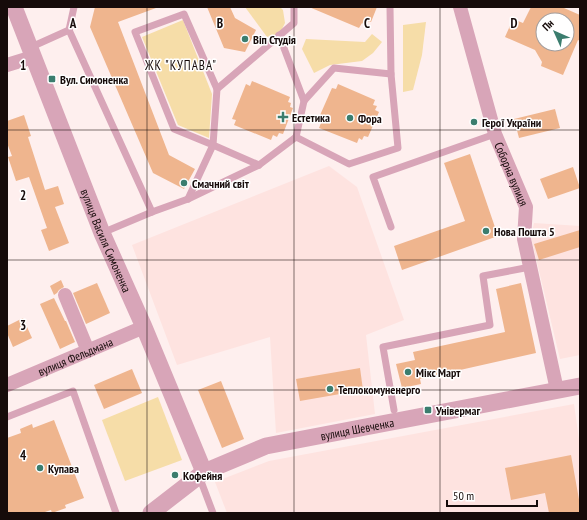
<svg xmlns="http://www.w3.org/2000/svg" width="587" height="520" font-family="'PT Sans Narrow',sans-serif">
	<rect width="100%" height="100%" fill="#feefee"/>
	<g fill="#fee3e0">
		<path d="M 329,166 L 357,187 L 404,320 L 366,335 L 375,414 L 276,433 L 270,337 L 177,365 L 132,245 Z"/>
		<path d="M 534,223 L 580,226 L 580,355 L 560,359 L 531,237 Z"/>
		<path d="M 574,404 L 580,447 L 580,513 L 227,513 L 215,482 L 269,461 Z"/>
	</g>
	<g fill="#f6dda8">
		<path d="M 245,7 L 280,7 L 283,10 L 285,23 L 280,33 L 267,37 Z"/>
		<path d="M 183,20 L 212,94 L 209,138 L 178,125 L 142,37 Z"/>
		<path d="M 426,22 L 422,55 L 413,90 L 403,92 L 403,25 Z"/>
		<path d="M 372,34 L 382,42 L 373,53 L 362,61 L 330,65 L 314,73 L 302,49 L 306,39 L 365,42 Z"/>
		<path d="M 158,397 L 182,460 L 125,481 L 102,420 Z"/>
	</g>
	<g fill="#efb58e" fill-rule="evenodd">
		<path d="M 95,7 L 156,7 L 156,8 L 118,22 L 169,155 L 195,169 L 184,189 L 153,173 L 90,27 Z"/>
		<path d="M 207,7 L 230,7 L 235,18 L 256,30 L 245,52 L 224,48 Z"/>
		<path d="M 309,7 L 377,7 L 371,22 L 367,21 L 365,25 L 362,23 L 359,28 Z"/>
		<path d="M 531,7 L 563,7 L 564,8 L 580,15 L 580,41 L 578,40 L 563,75 L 541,66 L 542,62 L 535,50 L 505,37 L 513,19 L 523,23 ZM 543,20 L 567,20 L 567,44 L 543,44 Z"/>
		<path d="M 252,81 L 290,97 L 288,102 L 291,103 L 290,107 L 293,108 L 283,134 L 279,133 L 277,137 L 273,135 L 271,140 L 234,125 L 236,120 L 232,119 L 246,84 L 250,86 Z"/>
		<path d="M 338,84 L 375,100 L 373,105 L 377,106 L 375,110 L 379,112 L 368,137 L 364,136 L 362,140 L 359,138 L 357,143 L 319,128 L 321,123 L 317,122 L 332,88 L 336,89 Z"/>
		<path d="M 555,109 L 560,128 L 519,138 L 514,119 Z"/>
		<path d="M 24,115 L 31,136 L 28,137 L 45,190 L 58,186 L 64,204 L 55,207 L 69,243 L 49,251 L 41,230 L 47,228 L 29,177 L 16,181 L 8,157 L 12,156 L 7,143 L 7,121 Z"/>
		<path d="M 470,154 L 498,236 L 402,270 L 394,246 L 465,221 L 444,163 Z"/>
		<path d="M 573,167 L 580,188 L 548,199 L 540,179 Z"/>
		<path d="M 580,230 L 580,247 L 539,260 L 534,244 Z"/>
		<path d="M 61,280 L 64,287 L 59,290 L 57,293 L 54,295 L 50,286 Z"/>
		<path d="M 97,283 L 110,313 L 86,324 L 73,293 Z"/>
		<path d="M 521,283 L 536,353 L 420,379 L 421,384 L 402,388 L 396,364 L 415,360 L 413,352 L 505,332 L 496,289 Z"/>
		<path d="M 54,298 L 65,321 L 66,321 L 75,342 L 60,349 L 40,304 Z"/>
		<path d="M 23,318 L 32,338 L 13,347 L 7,333 L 7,326 Z"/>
		<path d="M 360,368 L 363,390 L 300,401 L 296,379 Z"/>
		<path d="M 132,369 L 142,393 L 104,409 L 94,385 Z"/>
		<path d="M 221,381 L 244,439 L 222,448 L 198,390 Z"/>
		<path d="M 54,420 L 84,498 L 65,505 L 66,508 L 52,513 L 51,510 L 42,513 L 7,513 L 7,438 L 21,433 L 20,429 L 32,424 L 33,428 Z"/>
		<path d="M 571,455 L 580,505 L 580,513 L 549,513 L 545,493 L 511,500 L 505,468 Z"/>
	</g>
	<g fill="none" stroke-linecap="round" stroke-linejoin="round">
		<g stroke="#d8a5b8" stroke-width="7">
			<path d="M 69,30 L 152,212"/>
			<path d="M 279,35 L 304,101"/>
			<path d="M 29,48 L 69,30 L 74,7"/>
			<path d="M 296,137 L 304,101 L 334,68 L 391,74"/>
			<path d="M 259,165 L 213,145 L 217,89 L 294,23 L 294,7"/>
			<path d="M 188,199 L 213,145 L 174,129 L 135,32 L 184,14 L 217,89"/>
			<path d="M 391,227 L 373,177 L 495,134"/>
			<path d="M 102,233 L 152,212 L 188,199 L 259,165 L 296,137 L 349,164 L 398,148 L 391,74 L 390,7"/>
			<path d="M 394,410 L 383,347 L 490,325 L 483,276 L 530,267"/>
			<path d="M 7,417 L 73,391 L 116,513"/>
			<path d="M 199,476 L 213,513"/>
		</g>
		<g stroke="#d8a5b8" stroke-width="14">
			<path id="s1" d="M 460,7 L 495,134 L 526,207 L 524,239 L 557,390"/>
			<path d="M 7,65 L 33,57"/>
			<path d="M 65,295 L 88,351"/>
			<path id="s2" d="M 7,385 L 144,327"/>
		</g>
		<g stroke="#d8a5b8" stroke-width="17">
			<path id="s3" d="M 14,7 L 102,233 L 144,327 L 204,472"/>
			<path id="s4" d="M 151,513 L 204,472 L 266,446 L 580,386"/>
		</g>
	</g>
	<path fill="none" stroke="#160b0a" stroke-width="1" stroke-opacity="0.55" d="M 147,7 L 147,513M 294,7 L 294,513M 440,7 L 440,513M 7,130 L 580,130M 7,260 L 580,260M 7,390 L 580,390"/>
	<g fill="#3b7d6e" stroke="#fff" stroke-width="1.5">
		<circle cx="245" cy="39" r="4"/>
		<rect x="48" y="75" width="8" height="8" rx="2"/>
		<path d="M281 111h4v4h4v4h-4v4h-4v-4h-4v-4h4z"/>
		<circle cx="350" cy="118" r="4"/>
		<circle cx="474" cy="122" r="4"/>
		<circle cx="184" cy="183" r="4"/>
		<circle cx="486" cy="231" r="4"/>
		<circle cx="408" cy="372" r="4"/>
		<circle cx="330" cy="389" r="4"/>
		<rect x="424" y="406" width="8" height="8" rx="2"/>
		<circle cx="40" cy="468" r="4"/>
		<circle cx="175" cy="475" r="4"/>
	</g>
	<g text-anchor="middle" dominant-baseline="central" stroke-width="3" stroke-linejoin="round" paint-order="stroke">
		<g font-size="12" font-weight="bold" fill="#160b0a" stroke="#fff" text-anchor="start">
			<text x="253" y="39">Віп Студія</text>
			<text x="60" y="79">Вул. Симоненка</text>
			<text x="292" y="117">Естетика</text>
			<text x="358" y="118">Фора</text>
			<text x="482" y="122">Герої України</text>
			<text x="192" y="183">Смачний світ</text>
			<text x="494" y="231">Нова Пошта 5</text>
			<text x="416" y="372">Мікс Март</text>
			<text x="338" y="389">Теплокомуненерго</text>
			<text x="436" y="410">Універмаг</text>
			<text x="48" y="468">Купава</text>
			<text x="183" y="475">Кофейня</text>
		</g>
		<g font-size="12" fill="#160b0a" stroke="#fff">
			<text stroke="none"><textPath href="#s1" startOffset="175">Соборна вулиця</textPath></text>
			<text stroke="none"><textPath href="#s3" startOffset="251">вулиця Василя Симоненка</textPath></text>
			<text stroke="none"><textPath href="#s2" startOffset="74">вулиця Фельдмана</textPath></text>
			<text stroke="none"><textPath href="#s4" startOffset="227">вулиця Шевченка</textPath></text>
		</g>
		<g font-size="13" letter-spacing="1" fill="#160b0a" stroke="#fff">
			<text x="181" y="65">ЖК "КУПАВА"</text>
		</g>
	</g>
	<g font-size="13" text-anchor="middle" font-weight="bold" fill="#160b0a" stroke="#fff" stroke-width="3" stroke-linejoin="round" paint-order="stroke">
		<text x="73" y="28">A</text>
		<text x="220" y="28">B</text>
		<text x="367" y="28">C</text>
		<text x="514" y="28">D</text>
		<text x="23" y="70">1</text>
		<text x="23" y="200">2</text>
		<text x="23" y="330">3</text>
		<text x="23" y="460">4</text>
	</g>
	<rect width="587" height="520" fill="none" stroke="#160b0a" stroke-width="16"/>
	<g transform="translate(555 32) rotate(315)"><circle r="19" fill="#ffffff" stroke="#a29d9d"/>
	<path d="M0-3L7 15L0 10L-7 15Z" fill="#3b7d6e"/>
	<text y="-6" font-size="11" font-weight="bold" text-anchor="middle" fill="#160b0a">Пн</text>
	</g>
	<path d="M447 500v6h90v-6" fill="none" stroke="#160b0a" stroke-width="2"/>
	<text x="453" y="500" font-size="12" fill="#160b0a" stroke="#ffffff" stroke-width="3" paint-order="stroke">50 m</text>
</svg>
